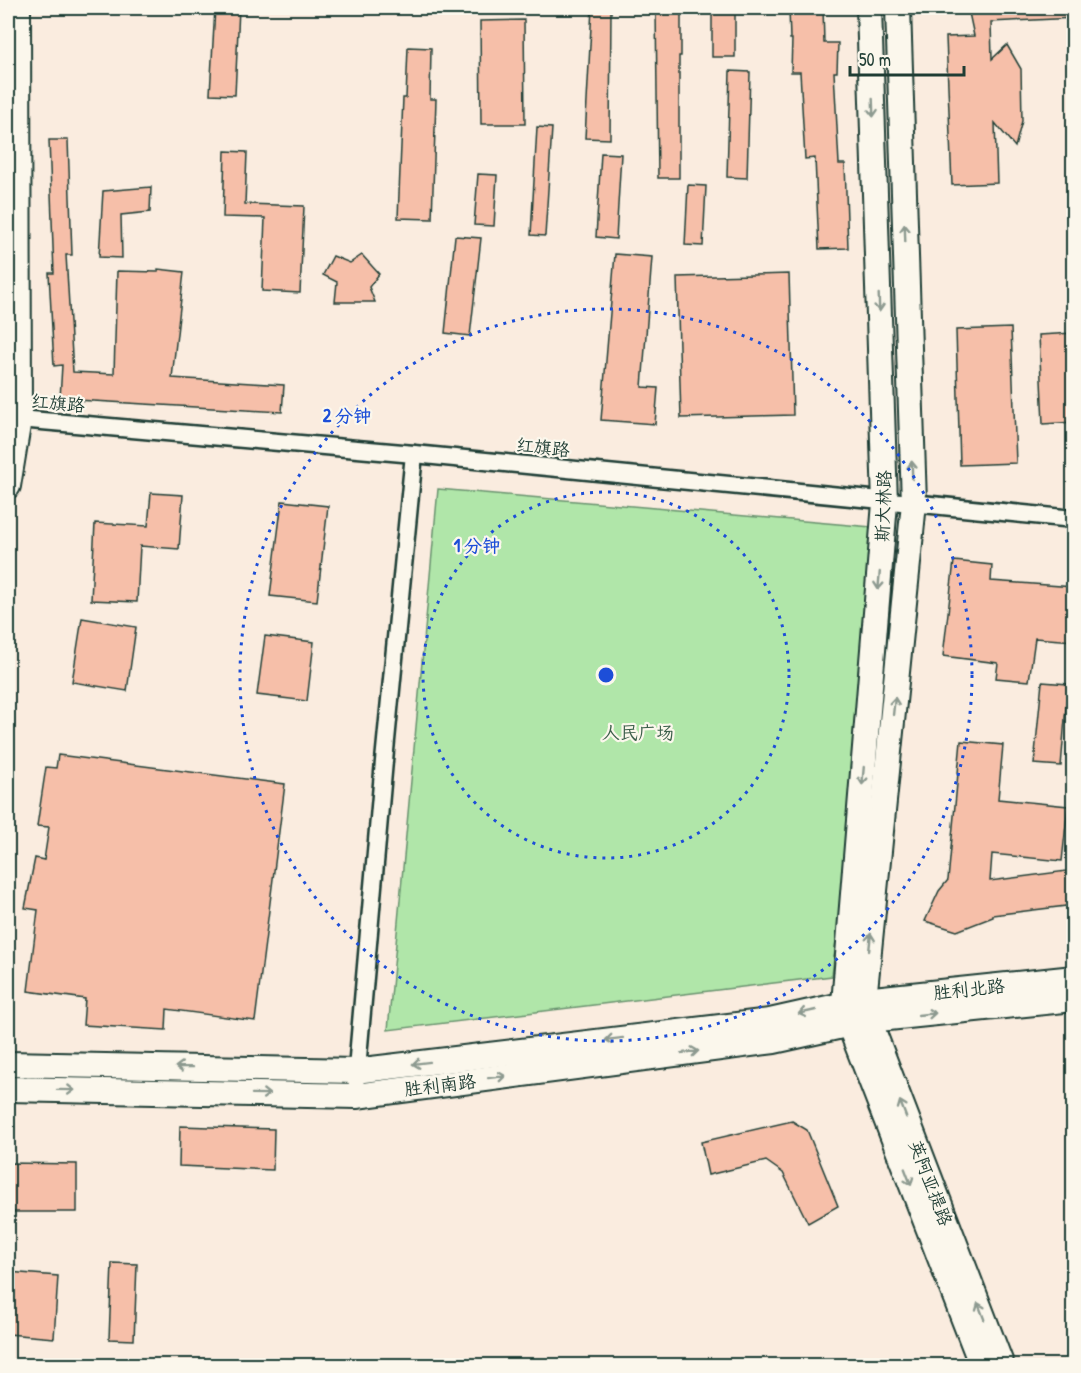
<svg xmlns="http://www.w3.org/2000/svg" width="1081" height="1373" font-family="'Patrick Hand','LXGW WenKai TC',sans-serif">
	<rect width="100%" height="100%" fill="#faecdf"/>
	<filter id="ink" filterUnits="userSpaceOnUse"><feTurbulence type="fractalNoise" baseFrequency=".0167" numOctaves="2"/><feDisplacementMap in="SourceGraphic" scale="12" xChannelSelector="R" yChannelSelector="G"/><feConvolveMatrix kernelMatrix="1 2 1 2 8 2 1 2 1" color-interpolation-filters="sRGB"/></filter>
	<g filter="url(#ink)">
		<path fill="#b0e6a9" stroke="#68926e" stroke-width="1.5" d="M 438,489 L 883,528 L 832,976 L 388,1030 Z"/>
		<g fill="#f6bfa9" stroke="#1f3d34" stroke-width="1.5">
			<path d="M 215,8 L 239,8 L 235,95 L 210,94 Z"/>
			<path d="M 592,8 L 611,8 L 610,139 L 585,138 Z"/>
			<path d="M 656,8 L 681,8 L 681,56 L 679,56 L 679,178 L 658,178 Z"/>
			<rect x="712" y="8" width="23" height="49"/>
			<path d="M 789,8 L 823,8 L 824,43 L 838,43 L 837,72 L 834,72 L 839,164 L 845,164 L 848,248 L 819,249 L 815,158 L 805,159 L 800,72 L 791,72 L 792,39 L 790,39 Z"/>
			<path d="M 968,8 L 1074,8 L 1074,18 L 991,22 L 992,59 L 1007,45 L 1021,69 L 1022,121 L 1015,147 L 995,123 L 997,183 L 952,185 L 946,37 L 974,36 Z"/>
			<path d="M 524,20 L 525,124 L 481,124 L 480,21 Z"/>
			<path d="M 408,47 L 431,48 L 430,99 L 436,99 L 432,219 L 398,218 L 403,98 L 406,98 Z"/>
			<path d="M 730,71 L 750,72 L 747,178 L 727,177 Z"/>
			<path d="M 537,127 L 552,128 L 545,236 L 531,235 Z"/>
			<path d="M 49,140 L 68,140 L 72,255 L 66,255 L 73,372 L 114,374 L 117,271 L 158,272 L 158,269 L 184,272 L 172,378 L 284,385 L 282,412 L 60,399 L 62,365 L 54,366 L 49,273 L 54,273 Z"/>
			<path d="M 225,151 L 247,152 L 245,204 L 304,206 L 300,293 L 262,291 L 265,218 L 223,217 Z"/>
			<path d="M 601,153 L 621,154 L 616,239 L 596,237 Z"/>
			<path d="M 478,174 L 497,175 L 494,226 L 474,225 Z"/>
			<path d="M 688,185 L 706,186 L 703,246 L 685,245 Z"/>
			<path d="M 151,187 L 150,212 L 121,215 L 122,258 L 99,257 L 103,191 Z"/>
			<path d="M 455,236 L 481,238 L 470,336 L 445,333 Z"/>
			<path d="M 615,254 L 652,257 L 642,387 L 658,388 L 655,424 L 601,420 Z"/>
			<path d="M 362,255 L 379,274 L 369,287 L 375,302 L 335,302 L 337,282 L 323,275 L 333,256 L 350,263 Z"/>
			<path d="M 789,274 L 793,415 L 681,418 L 677,277 Z"/>
			<path d="M 1011,328 L 1016,463 L 960,465 L 956,330 Z"/>
			<path d="M 1074,333 L 1074,422 L 1043,424 L 1039,335 Z"/>
			<path d="M 151,493 L 183,495 L 179,549 L 140,546 L 137,602 L 91,600 L 95,523 L 148,526 Z"/>
			<path d="M 282,501 L 328,506 L 317,601 L 270,596 Z"/>
			<path d="M 954,561 L 992,565 L 991,581 L 1074,587 L 1074,641 L 1035,638 L 1029,681 L 996,678 L 998,663 L 943,656 Z"/>
			<path d="M 82,618 L 136,627 L 127,691 L 72,682 Z"/>
			<path d="M 265,636 L 314,642 L 307,701 L 257,695 Z"/>
			<path d="M 1042,682 L 1068,684 L 1061,766 L 1034,764 Z"/>
			<path d="M 961,741 L 1003,745 L 998,799 L 1068,806 L 1062,861 L 992,854 L 990,881 L 1074,870 L 1074,905 L 993,915 L 993,917 L 957,931 L 925,921 L 939,891 L 948,880 Z"/>
			<path d="M 58,755 L 285,784 L 255,1021 L 167,1009 L 166,1030 L 83,1025 L 85,999 L 28,991 L 38,910 L 25,908 L 35,858 L 44,860 L 49,827 L 37,826 L 46,767 L 56,768 Z"/>
			<path d="M 792,1121 L 807,1130 L 838,1206 L 808,1223 L 783,1173 L 766,1161 L 708,1175 L 701,1142 Z"/>
			<path d="M 180,1126 L 274,1129 L 273,1170 L 179,1166 Z"/>
			<path d="M 8,1163 L 77,1164 L 77,1212 L 8,1212 Z"/>
			<path d="M 112,1263 L 137,1264 L 134,1340 L 109,1339 Z"/>
			<path d="M 8,1272 L 58,1276 L 54,1338 L 8,1334 Z"/>
		</g>
		<g fill="none" stroke-linecap="round" stroke-linejoin="round">
			<defs>
				<g id="street">
					<path d="M 8,418 L 414,454 L 1074,519"/>
					<path d="M 356,1080 L 384,761 L 414,454"/>
				</g>
				<g id="secondary">
					<path d="M 869,8 L 885,503 L 844,1004 L 849,1024 L 982,1366"/>
					<path d="M 898,8 L 914,503 L 864,1000 L 869,1020 L 1002,1366"/>
					<path d="M 8,486 L 19,419 L 18,8"/>
					<path d="M 8,1064 L 355,1071 L 770,1021 L 864,1000 L 1074,978"/>
					<path d="M 8,1089 L 356,1096 L 774,1041 L 869,1020 L 1074,999"/>
				</g>
			</defs>
			<use href="#street" stroke="#1f3d34" stroke-width="21"/>
			<use href="#secondary" stroke="#1f3d34" stroke-width="28"/>
			<use href="#street" stroke="#fbf7ec" stroke-width="16"/>
			<use href="#secondary" stroke="#fbf7ec" stroke-width="24"/>
		</g>
		<defs><path id="oneway-shaft" d="M-6 0H5M1.5-3L5.5 0L1.5 3" fill="none" stroke-width="1.6" stroke-linecap="round" stroke-linejoin="round" transform="scale(1.5)"/></defs>
		<g stroke="#8d9a90">
			<use href="#oneway-shaft" transform="translate(873 108) rotate(88)"/>
			<use href="#oneway-shaft" transform="translate(905 233) rotate(-92)"/>
			<use href="#oneway-shaft" transform="translate(879 303) rotate(88)"/>
			<use href="#oneway-shaft" transform="translate(912 470) rotate(-92)"/>
			<use href="#oneway-shaft" transform="translate(879 581) rotate(95)"/>
			<use href="#oneway-shaft" transform="translate(894 706) rotate(-84)"/>
			<use href="#oneway-shaft" transform="translate(863 776) rotate(95)"/>
			<use href="#oneway-shaft" transform="translate(870 942) rotate(-84)"/>
			<use href="#oneway-shaft" transform="translate(807 1012) rotate(167)"/>
			<use href="#oneway-shaft" transform="translate(927 1014) rotate(-6)"/>
			<use href="#oneway-shaft" transform="translate(614 1039) rotate(173)"/>
			<use href="#oneway-shaft" transform="translate(690 1052) rotate(-7)"/>
			<use href="#oneway-shaft" transform="translate(421 1063) rotate(173)"/>
			<use href="#oneway-shaft" transform="translate(184 1067) rotate(-179)"/>
			<use href="#oneway-shaft" transform="translate(497 1077) rotate(-7)"/>
			<use href="#oneway-shaft" transform="translate(66 1090) rotate(1)"/>
			<use href="#oneway-shaft" transform="translate(261 1094) rotate(1)"/>
			<use href="#oneway-shaft" transform="translate(903 1109) rotate(-111)"/>
			<use href="#oneway-shaft" transform="translate(908 1177) rotate(69)"/>
			<use href="#oneway-shaft" transform="translate(981 1311) rotate(-111)"/>
		</g>
	</g>
	<g fill="none" stroke="#1d4ed8" stroke-width="3" stroke-dasharray="3 6">
		<circle cx="606" cy="675" r="183"/>
		<circle cx="606" cy="675" r="366"/>
	</g>
	<g text-anchor="middle" dominant-baseline="central" stroke-width="4.5" stroke-linejoin="round" paint-order="stroke">
		<g font-size="18" fill="#1f3d34" stroke="#fbf7ec">
			<text transform="translate(58 403) rotate(5)">红旗路</text>
			<text transform="translate(543 447) rotate(6)">红旗路</text>
			<text transform="translate(883 506) rotate(-88)">斯大林路</text>
			<text transform="translate(969 989) rotate(-6)">胜利北路</text>
			<text transform="translate(440 1085) rotate(-7)">胜利南路</text>
			<text transform="translate(931 1183) rotate(69)">英阿亚提路</text>
		</g>
		<g font-size="18" fill="#3c5f4b" stroke="#fbf7ec">
			<text x="638" y="732">人民广场</text>
		</g>
	</g>
	<circle cx="606" cy="675" r="9" fill="#1d4ed8" stroke="#fbf7ec" stroke-width="3"/>
	<g font-size="18" text-anchor="middle" font-weight="bold" fill="#1d4ed8" stroke="#fbf7ec" stroke-width="4.5" stroke-linejoin="round" paint-order="stroke">
		<text x="347" y="422">2 分钟</text>
		<text x="477" y="552">1 分钟</text>
	</g>
	<rect width="1081" height="1373" fill="none" stroke="#fbf7ec" stroke-width="30"/>
	<rect x="15" y="15" width="1051" height="1343" fill="none" stroke="#1f3d34" stroke-width="2" filter="url(#ink)"/>
	<path d="M850 66v9h114v-9" fill="none" stroke="#1f3d34" stroke-width="3"/>
	<text x="859" y="66" font-size="18" fill="#1f3d34" stroke="#fbf7ec" stroke-width="4.5" paint-order="stroke">50 m</text>
</svg>
